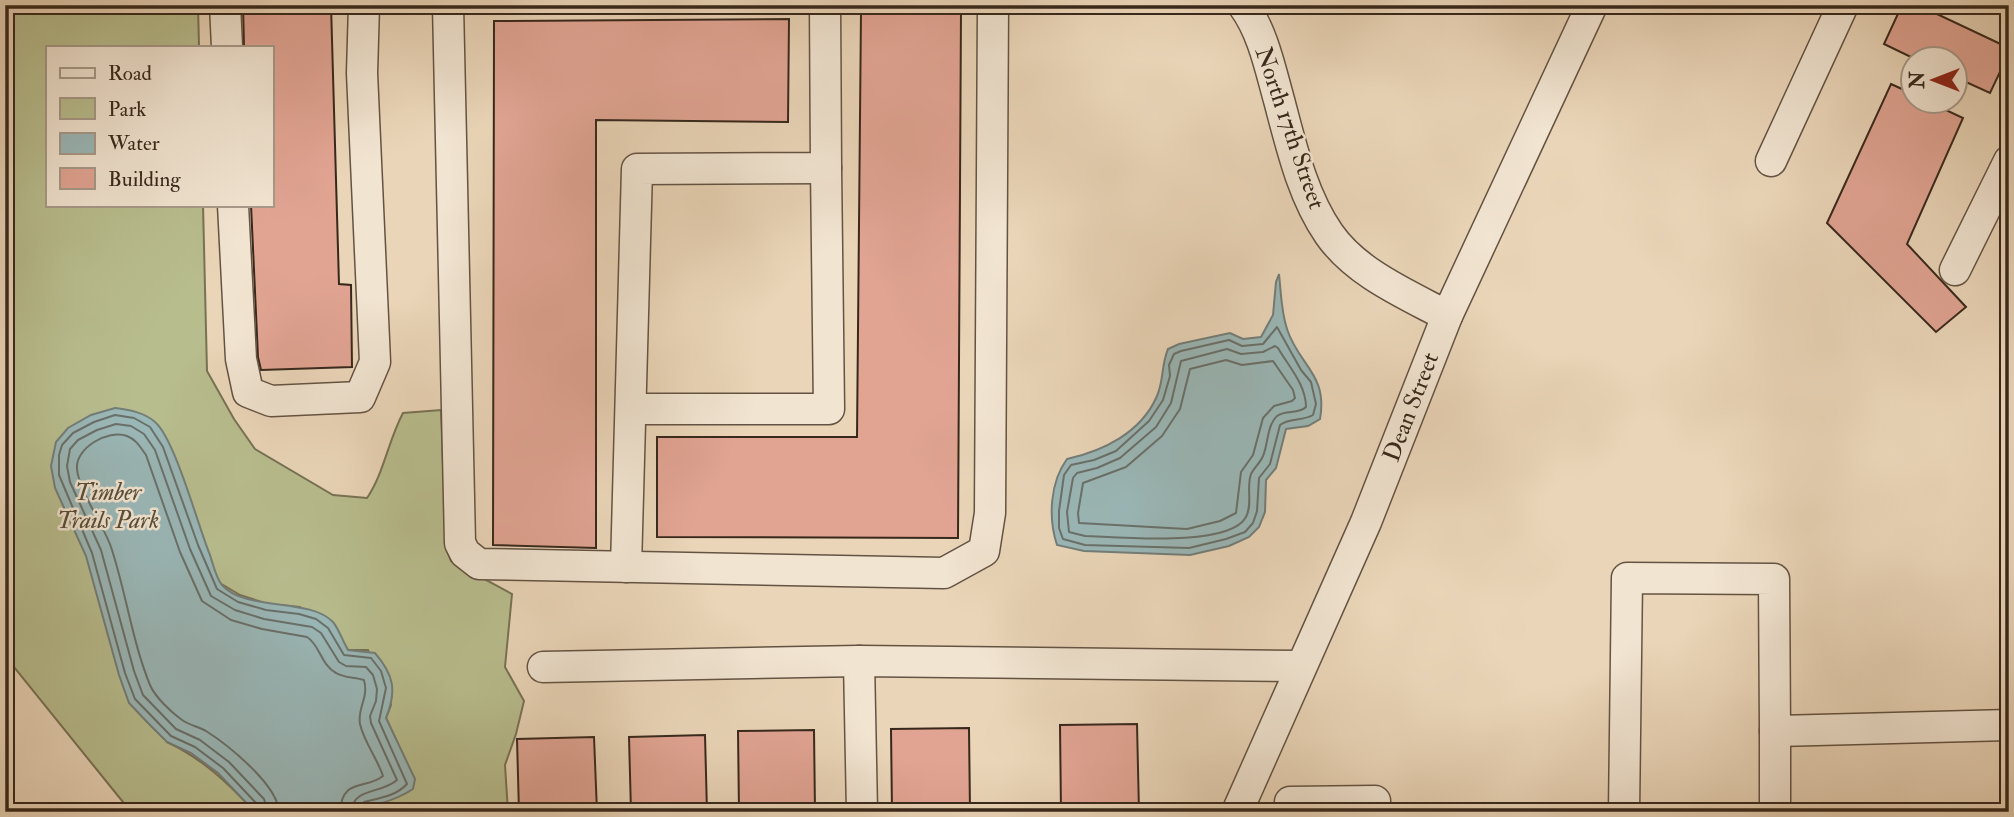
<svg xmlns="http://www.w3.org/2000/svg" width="2014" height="817" font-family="'IM FELL Double Pica',serif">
	<rect width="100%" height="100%" fill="#ead5b8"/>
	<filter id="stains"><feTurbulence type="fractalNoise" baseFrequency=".00286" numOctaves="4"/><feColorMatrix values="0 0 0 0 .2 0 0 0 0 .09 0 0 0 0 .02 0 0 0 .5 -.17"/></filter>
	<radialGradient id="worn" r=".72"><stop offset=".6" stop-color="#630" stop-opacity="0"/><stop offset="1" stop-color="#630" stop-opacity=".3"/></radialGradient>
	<path fill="#b8bd8e" stroke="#787255" stroke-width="2" d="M 5,5 L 198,5 L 199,47 L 47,47 L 47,205 L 203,205 L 207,371 L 234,419 L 255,449 L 333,495 L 367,498 C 384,473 388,441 403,413 L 441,410 L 446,547 L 451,561 L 512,594 L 505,667 L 524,701 L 516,734 L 505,765 L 508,812 L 354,812 L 414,779 L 386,718 L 391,705 L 368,650 L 348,650 L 342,640 L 300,607 L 268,604 L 240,595 L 223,585 L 167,742 C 203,759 228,783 255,812 L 131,812 L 5,656 Z"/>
	<g fill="#9ab7b7" stroke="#737e79" stroke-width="2">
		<path d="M 1279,274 C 1281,292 1281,311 1287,329 C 1299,366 1328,374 1320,419 L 1308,426 L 1286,429 L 1276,468 L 1266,480 L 1265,512 L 1259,527 L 1249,537 L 1229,546 L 1190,555 L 1084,551 L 1057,545 C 1048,518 1050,482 1067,459 C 1103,451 1141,433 1157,396 C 1164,380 1161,366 1168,349 L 1179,344 L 1230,333 L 1243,339 L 1261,337 L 1273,315 L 1276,282 Z"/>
		<path d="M 115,408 C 129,410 144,412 155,422 C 175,439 198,526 210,555 C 213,564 216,578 222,585 C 246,612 309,597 333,622 C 339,629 343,642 348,650 L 375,653 C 394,675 397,691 386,718 L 415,779 L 413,789 C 370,817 306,812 255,812 L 218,773 L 191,753 L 167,742 L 148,723 L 129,703 L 119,675 L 86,556 L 55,488 L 51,466 L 56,442 L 68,428 L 91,415 Z"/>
	</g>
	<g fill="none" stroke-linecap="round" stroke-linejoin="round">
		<g stroke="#69706a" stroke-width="2">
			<path d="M 1277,327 L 1301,370 L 1311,382 L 1316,404 L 1313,415 C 1303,421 1288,418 1280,425 L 1270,464 L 1259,478 L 1257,511 L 1253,523 L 1245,532 L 1226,539 L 1189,548 L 1085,545 L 1063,539 L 1059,528 L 1059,511 L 1064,475 L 1071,465 L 1094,460 L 1116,451 L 1149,421 L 1163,400 L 1170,376 L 1169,365 L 1174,354 L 1181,351 L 1229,340 L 1242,346 L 1263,344 Z"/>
			<path d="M 1275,346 L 1278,348 C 1289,367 1306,385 1306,407 C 1298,415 1286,409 1277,416 C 1267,425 1268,445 1263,456 C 1260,463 1254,468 1251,474 C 1246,488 1253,504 1246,517 C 1229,548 1118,537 1085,536 L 1069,532 L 1067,512 L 1073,478 L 1077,473 L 1097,468 L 1120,458 L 1156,427 L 1171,403 L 1181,361 L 1227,349 L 1241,354 L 1263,352 Z"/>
			<path d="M 1226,360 L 1242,365 L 1273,361 L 1293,390 L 1295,398 L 1292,401 L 1274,406 L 1263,418 L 1253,455 L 1241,472 L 1236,513 L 1220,521 L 1187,529 L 1079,523 L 1078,513 L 1083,483 L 1126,467 L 1162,436 L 1180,409 L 1190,369 Z"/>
			<path d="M 259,812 L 257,804 L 223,768 L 195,747 L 171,736 L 135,699 L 125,673 L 92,553 L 59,475 L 59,455 L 62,445 L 73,433 L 94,422 L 115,415 L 134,418 L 150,427 L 163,447 L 198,545 L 217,589 L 238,602 L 266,610 L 299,614 L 316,619 L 328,628 L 344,655 L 371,658 L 381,671 L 386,688 L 379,721 L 407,784 C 396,796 380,798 364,802 L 360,812"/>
			<path d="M 268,812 L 264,799 L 229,762 L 200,740 L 176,729 L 143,695 L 134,671 L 101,550 L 70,482 L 67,466 L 70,449 L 78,440 L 97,430 L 116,424 L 131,426 L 144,434 L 155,450 L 190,549 L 211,596 L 235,610 L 264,619 L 312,627 L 321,633 L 339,662 L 346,666 L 366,667 L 373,675 L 377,689 L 376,701 L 370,716 L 371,723 L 397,780 C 382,794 353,787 351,812"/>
			<path d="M 279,812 C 278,785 228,745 206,731 C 199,727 189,725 182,720 C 171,712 155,697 150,685 C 132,641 126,592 111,547 C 103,524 79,491 77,469 C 75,448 108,429 127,436 C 137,440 140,447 146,455 L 180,552 L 202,601 L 231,620 L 262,629 L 307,637 C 320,645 321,665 336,673 C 344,678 355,677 364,680 C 369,698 357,708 360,724 C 364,742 377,758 383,776 C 366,790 342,777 340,812"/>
		</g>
	</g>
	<g fill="#e1a493" stroke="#38281c" stroke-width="2">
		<path d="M 243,5 L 331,5 L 339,284 L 351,285 L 352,367 L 261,370 L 258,357 L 251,205 L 271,205 L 271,47 L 244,47 Z"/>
		<path d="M 1902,5 L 1918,5 L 2009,48 L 2009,53 L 1990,93 L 1955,77 L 1955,60 L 1917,60 L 1884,44 Z"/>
		<path d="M 861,11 L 961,11 L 958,538 L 657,537 L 657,437 L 857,437 Z"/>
		<path d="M 789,19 L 788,122 L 596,120 L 596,548 L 493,545 L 494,21 Z"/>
		<path d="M 1891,84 L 1913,94 L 1913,102 L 1929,102 L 1963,118 L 1907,244 L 1966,307 L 1936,332 L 1827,223 Z"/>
		<path d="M 1137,724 L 1139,812 L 1061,812 L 1060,725 Z"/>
		<path d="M 969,728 L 970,812 L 892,812 L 891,729 Z"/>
		<path d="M 814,730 L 815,812 L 739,812 L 738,731 Z"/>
		<path d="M 705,735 L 707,812 L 631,812 L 629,737 Z"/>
		<path d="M 594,737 L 597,812 L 519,812 L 517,739 Z"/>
	</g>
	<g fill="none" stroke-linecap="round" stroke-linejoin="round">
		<defs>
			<g id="minor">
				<path d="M 225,5 L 227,47"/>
				<path d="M 448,5 L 460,543 L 465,553 L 479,564 L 944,573 L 984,551 L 990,513 L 993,5"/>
				<path d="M 1243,5 C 1263,32 1270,68 1279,100 C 1291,145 1302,195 1329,234 C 1356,273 1406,294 1447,316"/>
				<path d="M 1771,161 L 1843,5"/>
				<path d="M 233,205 L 241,359 L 248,392 L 271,401 L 360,397 L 375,362 L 362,73 L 364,5"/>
				<path d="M 1955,270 L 2009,161"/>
				<path d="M 631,409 L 829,409 L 826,168"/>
				<path d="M 626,567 L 637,169 L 826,168 L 825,5"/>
				<path d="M 543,667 L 859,661"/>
				<path d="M 1290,802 L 1375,801"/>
				<path d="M 862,812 L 859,661 L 1300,666"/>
				<path d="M 1237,812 L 1366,522 L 1447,316 L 1592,5"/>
				<path d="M 1624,812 L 1627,578 L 1774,579 L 1775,731 L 2009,725"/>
				<path d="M 1775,812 L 1775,731"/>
			</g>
		</defs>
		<use href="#minor" stroke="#645343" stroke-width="33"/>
		<use href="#minor" stroke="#f1e4d1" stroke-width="30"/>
	</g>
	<g text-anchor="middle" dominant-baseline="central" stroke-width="5" stroke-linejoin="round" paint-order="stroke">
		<g font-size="24" fill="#38281c" stroke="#f1e4d1">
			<text transform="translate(1290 128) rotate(71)">North 17th Street</text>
			<text transform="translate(1411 407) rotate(-69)">Dean Street</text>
		</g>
		<g font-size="24" font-style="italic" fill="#584d38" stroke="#f1e4d1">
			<text x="108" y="492">Timber<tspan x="108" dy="28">Trails Park</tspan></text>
		</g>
	</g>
	<rect width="2014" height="817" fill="none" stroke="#ead5b8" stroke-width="28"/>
	<rect x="7" y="7" width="2000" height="803" fill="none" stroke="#38281c" stroke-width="3.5"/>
	<rect x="14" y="14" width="1986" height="789" fill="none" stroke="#38281c" stroke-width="2"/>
	<rect x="46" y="46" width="228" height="161" fill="#f1e4d1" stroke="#a79989" stroke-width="2"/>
	<rect x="60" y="68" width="35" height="10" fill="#f1e4d1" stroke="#a79989" stroke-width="2"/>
	<text x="108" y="80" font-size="21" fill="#38281c">Road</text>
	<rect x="60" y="98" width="35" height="21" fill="#b8bd8e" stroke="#a79989" stroke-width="2"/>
	<text x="108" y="116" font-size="21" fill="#38281c">Park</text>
	<rect x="60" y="133" width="35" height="21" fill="#9ab7b7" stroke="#a79989" stroke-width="2"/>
	<text x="108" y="150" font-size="21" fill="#38281c">Water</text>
	<rect x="60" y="168" width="35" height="21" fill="#e1a493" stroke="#a79989" stroke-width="2"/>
	<text x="108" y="186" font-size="21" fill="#38281c">Building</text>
	<g transform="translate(1934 80) rotate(270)"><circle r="33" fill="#f1e4d1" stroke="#a79989" stroke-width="2"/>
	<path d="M0-5L12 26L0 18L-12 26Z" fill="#8f2418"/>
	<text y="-10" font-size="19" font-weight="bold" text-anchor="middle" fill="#38281c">N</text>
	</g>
	<rect width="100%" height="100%" filter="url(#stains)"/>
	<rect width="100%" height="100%" fill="url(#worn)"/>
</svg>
